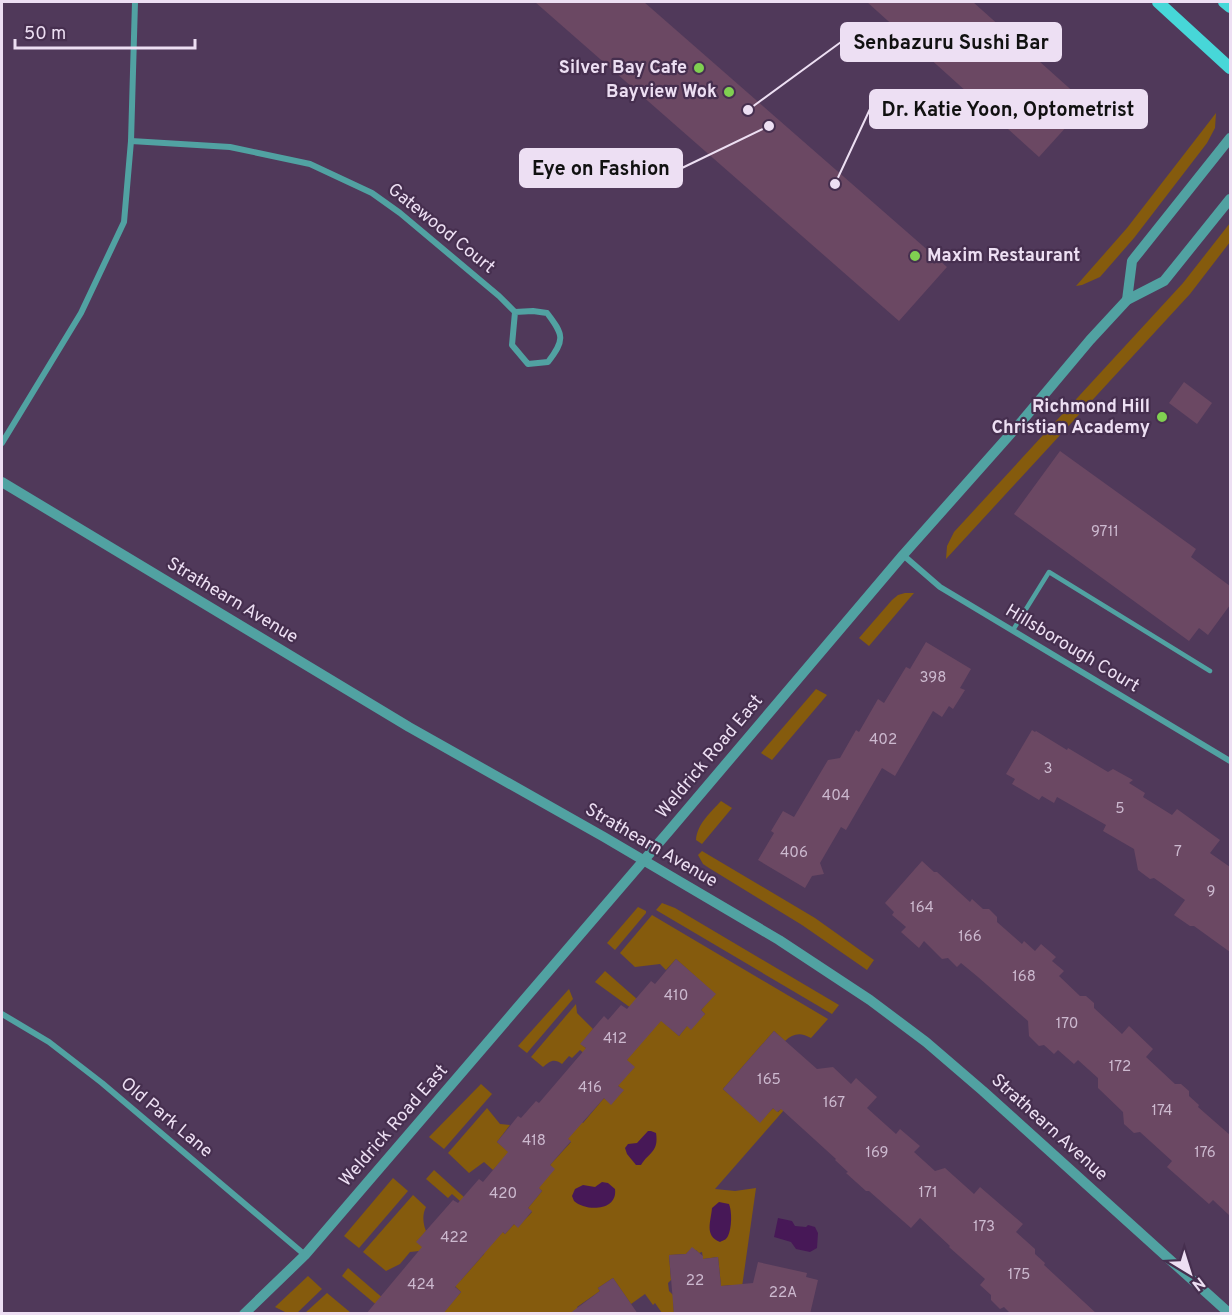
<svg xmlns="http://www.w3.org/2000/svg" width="1232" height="1315" font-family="Overpass,sans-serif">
	<rect width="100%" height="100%" fill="#50395a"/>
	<g fill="#855b0d">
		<path d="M 1216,113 L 1215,128 L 1207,143 L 1134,238 L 1100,277 L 1082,285 L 1076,286 L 1127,228 Z"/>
		<path d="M 1230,223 L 1230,242 L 1190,294 L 946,559 L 947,546 L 954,532 L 1183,283 Z"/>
		<path d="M 905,593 L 914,593 L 869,646 L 859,638 L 892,600 L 898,595 Z"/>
		<path d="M 816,689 L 827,695 L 772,760 L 761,753 Z"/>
		<path d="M 721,801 L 732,808 L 702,844 L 696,840 C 697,824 711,812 721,801 Z"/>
		<path d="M 702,851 L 815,918 L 874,960 L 867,970 L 802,925 L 709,868 L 703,864 L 698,855 Z"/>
		<path d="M 662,903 L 675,908 L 839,1005 L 832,1014 L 656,910 Z"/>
		<path d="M 638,907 L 646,911 L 646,913 L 615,950 L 607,943 Z"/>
		<path d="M 652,915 L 828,1019 L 811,1038 C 801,1032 793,1033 785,1041 L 774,1031 L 723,1089 L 760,1122 L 773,1108 L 778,1112 L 803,1084 L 805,1086 L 715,1189 L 735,1191 L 756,1188 L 742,1287 L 734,1313 L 732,1285 L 721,1286 L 718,1257 L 703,1259 L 702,1252 L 699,1253 L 696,1250 L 689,1251 L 686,1254 L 669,1255 L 671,1280 L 668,1283 L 669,1291 L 673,1295 L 674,1314 L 662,1313 L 655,1303 L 653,1305 L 645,1294 L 631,1304 L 613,1278 L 598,1288 L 600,1291 L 577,1307 L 581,1313 L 443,1313 L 461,1292 L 419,1251 L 410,1252 L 400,1264 L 386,1271 L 363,1252 L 413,1195 L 426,1207 C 422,1215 423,1223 426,1231 L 417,1242 L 461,1280 L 484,1254 L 492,1229 L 452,1194 L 448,1198 L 426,1179 L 434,1170 L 505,1234 L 514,1224 L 518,1227 L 532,1212 L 528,1208 L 542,1191 L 504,1158 L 493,1170 L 484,1162 L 469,1173 L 448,1153 L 487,1108 L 500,1124 L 510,1125 L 497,1142 L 531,1171 L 554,1169 L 550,1165 L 571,1142 L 560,1132 L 572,1114 L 583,1123 L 604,1098 L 611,1104 L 623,1090 L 616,1084 L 618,1081 L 580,1050 L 572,1058 L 569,1056 L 562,1064 C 554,1058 550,1061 543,1067 L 531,1057 L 576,1004 L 577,1013 L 593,1029 L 581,1044 L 623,1080 L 627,1060 L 642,1016 L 595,982 L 605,971 L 679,1036 L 687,1026 L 705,1014 L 701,1010 L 715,994 L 676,959 L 666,970 L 660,964 L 635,967 L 620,953 Z"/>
		<path d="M 569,989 L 573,999 L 527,1053 L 518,1046 Z"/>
		<path d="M 481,1084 L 492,1094 L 444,1149 L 429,1137 Z"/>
		<path d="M 393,1178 L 408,1191 L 359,1248 L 344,1236 Z"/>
		<path d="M 348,1268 L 400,1313 L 386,1313 L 342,1276 Z"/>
		<path d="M 308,1276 L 322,1289 L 297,1313 L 287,1313 L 275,1307 Z"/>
		<path d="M 327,1293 L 351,1313 L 305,1313 Z"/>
	</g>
	<g fill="#471857">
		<path d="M 648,1131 L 651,1131 L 656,1133 C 659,1152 649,1152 641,1165 L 636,1165 L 627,1154 L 625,1148 L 628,1144 L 637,1143 Z"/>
		<path d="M 602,1182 L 608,1183 L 615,1189 C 618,1211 586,1212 574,1201 L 572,1196 L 575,1189 L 583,1185 L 595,1187 Z"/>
		<path d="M 719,1202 L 729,1204 C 732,1211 732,1228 728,1236 C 726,1240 724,1240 720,1242 C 704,1236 711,1221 712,1208 Z"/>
		<path d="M 778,1218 L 792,1221 L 795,1226 L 806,1227 L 808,1225 L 815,1227 L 818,1233 L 817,1248 L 810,1252 L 796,1249 L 791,1242 L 774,1237 Z"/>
	</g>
	<g fill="#6b4863">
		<path d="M 535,2 L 644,2 L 947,267 L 899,321 Z"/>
		<path d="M 867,2 L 973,2 L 1087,104 L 1039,157 Z"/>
		<path d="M 1184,382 L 1212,403 L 1197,424 L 1169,403 Z"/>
		<path d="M 1060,451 L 1196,549 L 1191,557 L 1230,586 L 1230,605 L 1208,635 L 1199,628 L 1189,641 L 1014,514 Z"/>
		<path d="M 926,642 L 971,669 L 960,688 L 965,690 L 953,709 L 949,706 L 942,717 L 933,711 L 895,776 L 882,768 L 846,830 L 841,827 L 820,863 L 824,874 L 812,876 L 805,888 L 758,860 L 774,833 L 771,831 L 783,811 L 794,817 L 828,760 L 840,758 L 856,730 L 859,732 L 878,699 L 884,703 L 906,667 L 910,669 Z"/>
		<path d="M 1032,730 L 1035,732 L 1036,731 L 1067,750 L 1068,748 L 1108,772 L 1113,769 L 1133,780 L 1129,783 L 1145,793 L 1143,797 L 1172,815 L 1177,809 L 1220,840 L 1210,853 L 1230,867 L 1230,952 L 1194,926 L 1190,926 L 1174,915 L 1185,900 L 1154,878 L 1150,879 L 1138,870 L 1134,849 L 1103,831 L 1106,825 L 1057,797 L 1054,803 L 1042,796 L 1039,800 L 1012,784 L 1015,779 L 1006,774 Z"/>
		<path d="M 922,861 L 934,872 L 937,872 L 970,902 L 972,899 L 983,909 L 989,909 L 997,917 L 997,922 L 1022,944 L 1024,941 L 1035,951 L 1041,944 L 1056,957 L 1052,961 L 1064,971 L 1059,976 L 1080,996 L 1086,996 L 1094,1003 L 1094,1008 L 1122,1034 L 1129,1026 L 1153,1049 L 1146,1057 L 1175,1084 L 1181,1084 L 1189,1091 L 1189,1096 L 1199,1105 L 1198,1107 L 1230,1135 L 1230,1216 L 1213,1200 L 1209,1204 L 1167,1167 L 1172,1161 L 1140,1132 L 1134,1133 L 1124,1124 L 1123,1112 L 1098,1088 L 1098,1078 L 1078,1060 L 1074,1064 L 1058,1050 L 1054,1054 L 1044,1045 L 1039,1046 L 1029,1036 L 1028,1021 L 978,977 L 961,963 L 957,967 L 948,958 L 942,959 L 924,941 L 919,948 L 901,932 L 906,927 L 892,915 L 894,912 L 885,903 Z"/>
		<path d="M 676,959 L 716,994 L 701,1010 L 705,1014 L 691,1030 L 687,1026 L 679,1036 L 661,1021 L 627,1060 L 635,1067 L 618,1086 L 624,1090 L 611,1105 L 604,1098 L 568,1139 L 571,1141 L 550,1165 L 555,1169 L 539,1188 L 542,1191 L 528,1208 L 532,1211 L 518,1228 L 514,1224 L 505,1234 L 503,1232 L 455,1287 L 461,1292 L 443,1314 L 366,1314 L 422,1247 L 416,1242 L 453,1200 L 458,1203 L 479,1179 L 483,1182 L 508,1152 L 497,1142 L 518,1116 L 521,1118 L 536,1101 L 539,1103 L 586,1048 L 580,1044 L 604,1016 L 608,1020 L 621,1005 L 627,1009 L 651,981 L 655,984 Z"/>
		<path d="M 774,1031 L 817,1069 L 833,1067 L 851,1084 L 856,1078 L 877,1097 L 867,1108 L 896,1134 L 900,1129 L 920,1146 L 914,1152 L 935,1171 L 945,1168 L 974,1194 L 980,1187 L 1023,1224 L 1016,1232 L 1035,1249 L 1035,1254 L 1045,1263 L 1044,1265 L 1097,1314 L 1011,1314 L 1004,1307 L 1000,1309 L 991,1300 L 991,1295 L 980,1285 L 985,1279 L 949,1247 L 950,1246 L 920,1218 L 911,1228 L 869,1191 L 866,1191 L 846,1173 L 848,1172 L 835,1160 L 836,1159 L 781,1109 L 777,1112 L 773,1108 L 760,1123 L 723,1089 Z"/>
		<path d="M 692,1247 L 703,1256 L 703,1259 L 718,1257 L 721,1286 L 753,1283 L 758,1262 L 807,1273 L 806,1277 L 818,1280 L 810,1314 L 674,1314 L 669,1255 L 686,1254 Z"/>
		<path d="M 613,1278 L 638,1314 L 569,1314 L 600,1291 L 598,1288 Z"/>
	</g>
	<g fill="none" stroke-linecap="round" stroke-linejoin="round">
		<path stroke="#51a2a2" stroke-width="4.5" d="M 1013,630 L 1049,572 L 1210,671"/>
		<g stroke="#51a2a2" stroke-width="6">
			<path d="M 131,141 L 230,147 L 310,164 L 372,193 L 400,213 L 499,296 L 515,312 L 512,345 L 528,364 L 548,362 C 565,340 564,335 547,313 L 533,311 L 515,312"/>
			<path d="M 2,443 L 81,313 L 124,222 L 131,141 L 135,2"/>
			<path d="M 903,555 L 940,587 L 1230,761"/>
			<path d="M 2,1014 L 49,1042 L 102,1083 L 305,1255"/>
		</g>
		<g stroke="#51a2a2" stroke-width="10">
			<path d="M 1127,300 L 1132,261 L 1230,138"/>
			<path d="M 2,482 L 409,727 L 604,837 L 779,940 L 870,1000 L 926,1042 L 983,1091 L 1230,1314"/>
			<path d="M 244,1314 L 305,1255 L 669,831 L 903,555 L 1022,421 L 1090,340 L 1127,300 L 1164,281 L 1230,199"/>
		</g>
		<g stroke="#47d7d8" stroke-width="12">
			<path d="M 1158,2 L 1230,68"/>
			<path d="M 1224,2 L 1230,7"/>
		</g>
	</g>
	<g fill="#80d051" stroke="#462f4f" stroke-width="2">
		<circle cx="699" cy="68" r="6"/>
		<circle cx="729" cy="92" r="6"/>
		<circle cx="915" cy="256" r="6"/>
		<circle cx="1162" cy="417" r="6"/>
	</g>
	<g text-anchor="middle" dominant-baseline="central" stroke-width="4.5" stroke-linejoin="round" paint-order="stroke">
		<g font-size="15" fill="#ccb9cf">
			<text x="1105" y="532">9711</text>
			<text x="933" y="678">398</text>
			<text x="883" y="740">402</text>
			<text x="1048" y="769">3</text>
			<text x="836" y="796">404</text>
			<text x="1120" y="809">5</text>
			<text x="1178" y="852">7</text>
			<text x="794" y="853">406</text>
			<text x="1211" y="892">9</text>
			<text x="922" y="908">164</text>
			<text x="970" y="937">166</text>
			<text x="1024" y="977">168</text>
			<text x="676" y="996">410</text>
			<text x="1067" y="1024">170</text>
			<text x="615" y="1039">412</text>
			<text x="1120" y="1067">172</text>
			<text x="769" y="1080">165</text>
			<text x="590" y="1088">416</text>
			<text x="834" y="1103">167</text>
			<text x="1162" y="1111">174</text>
			<text x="534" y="1141">418</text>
			<text x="877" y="1153">169</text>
			<text x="1205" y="1153">176</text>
			<text x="928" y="1193">171</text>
			<text x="503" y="1194">420</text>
			<text x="984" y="1227">173</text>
			<text x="454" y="1238">422</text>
			<text x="1019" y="1275">175</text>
			<text x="695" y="1281">22</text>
			<text x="421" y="1285">424</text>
			<text x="783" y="1293">22A</text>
		</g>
		<g font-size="18" font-weight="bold" fill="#eddff3" stroke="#462f4f" text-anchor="end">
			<text x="687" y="68">Silver Bay Cafe</text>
			<text x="717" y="92">Bayview Wok</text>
			<text x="927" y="256" text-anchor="start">Maxim Restaurant</text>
			<text x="1150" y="407">Richmond Hill<tspan x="1150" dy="21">Christian Academy</tspan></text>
		</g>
		<g font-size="18" fill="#eddff3" stroke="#462f4f">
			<text transform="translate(441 229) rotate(39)">Gatewood Court</text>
			<text transform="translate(232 601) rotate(31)">Strathearn Avenue</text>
			<text transform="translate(1072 649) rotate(31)">Hillsborough Court</text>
			<text transform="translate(710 757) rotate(-50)">Weldrick Road East</text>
			<text transform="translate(651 846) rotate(30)">Strathearn Avenue</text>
			<text transform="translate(166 1118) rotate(40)">Old Park Lane</text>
			<text transform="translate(394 1126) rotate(-49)">Weldrick Road East</text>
			<text transform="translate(1049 1128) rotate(42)">Strathearn Avenue</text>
		</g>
	</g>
	<path fill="none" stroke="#eddff3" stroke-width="2" d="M748 110L841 42M835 184L870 109M769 126L682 168"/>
	<g fill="#eddff3" stroke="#462f4f" stroke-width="2">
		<circle cx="748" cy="110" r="6"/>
		<circle cx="835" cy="184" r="6"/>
		<circle cx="769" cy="126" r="6"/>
	</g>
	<g fill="#eddff3" stroke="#eddff3" stroke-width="2">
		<rect x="841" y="23" width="220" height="38" rx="6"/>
		<rect x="870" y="90" width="277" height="38" rx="6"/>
		<rect x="520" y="149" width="162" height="38" rx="6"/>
	</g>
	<g font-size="20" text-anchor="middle" font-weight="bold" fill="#111">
		<text x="951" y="49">Senbazuru Sushi Bar</text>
		<text x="1008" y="116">Dr. Katie Yoon, Optometrist</text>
		<text x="601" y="175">Eye on Fashion</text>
	</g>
	<rect width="1232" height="1315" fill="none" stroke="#eddff3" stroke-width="6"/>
	<g transform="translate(1190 1273) rotate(142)" stroke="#462f4f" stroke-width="4.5" paint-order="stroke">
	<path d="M0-4.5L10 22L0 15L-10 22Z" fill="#eddff3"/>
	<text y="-9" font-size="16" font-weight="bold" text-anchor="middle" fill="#eddff3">N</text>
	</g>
	<path d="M15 39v9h180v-9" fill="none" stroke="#eddff3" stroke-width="3"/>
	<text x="24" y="39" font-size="18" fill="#eddff3" stroke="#462f4f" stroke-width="4.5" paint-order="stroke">50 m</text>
</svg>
